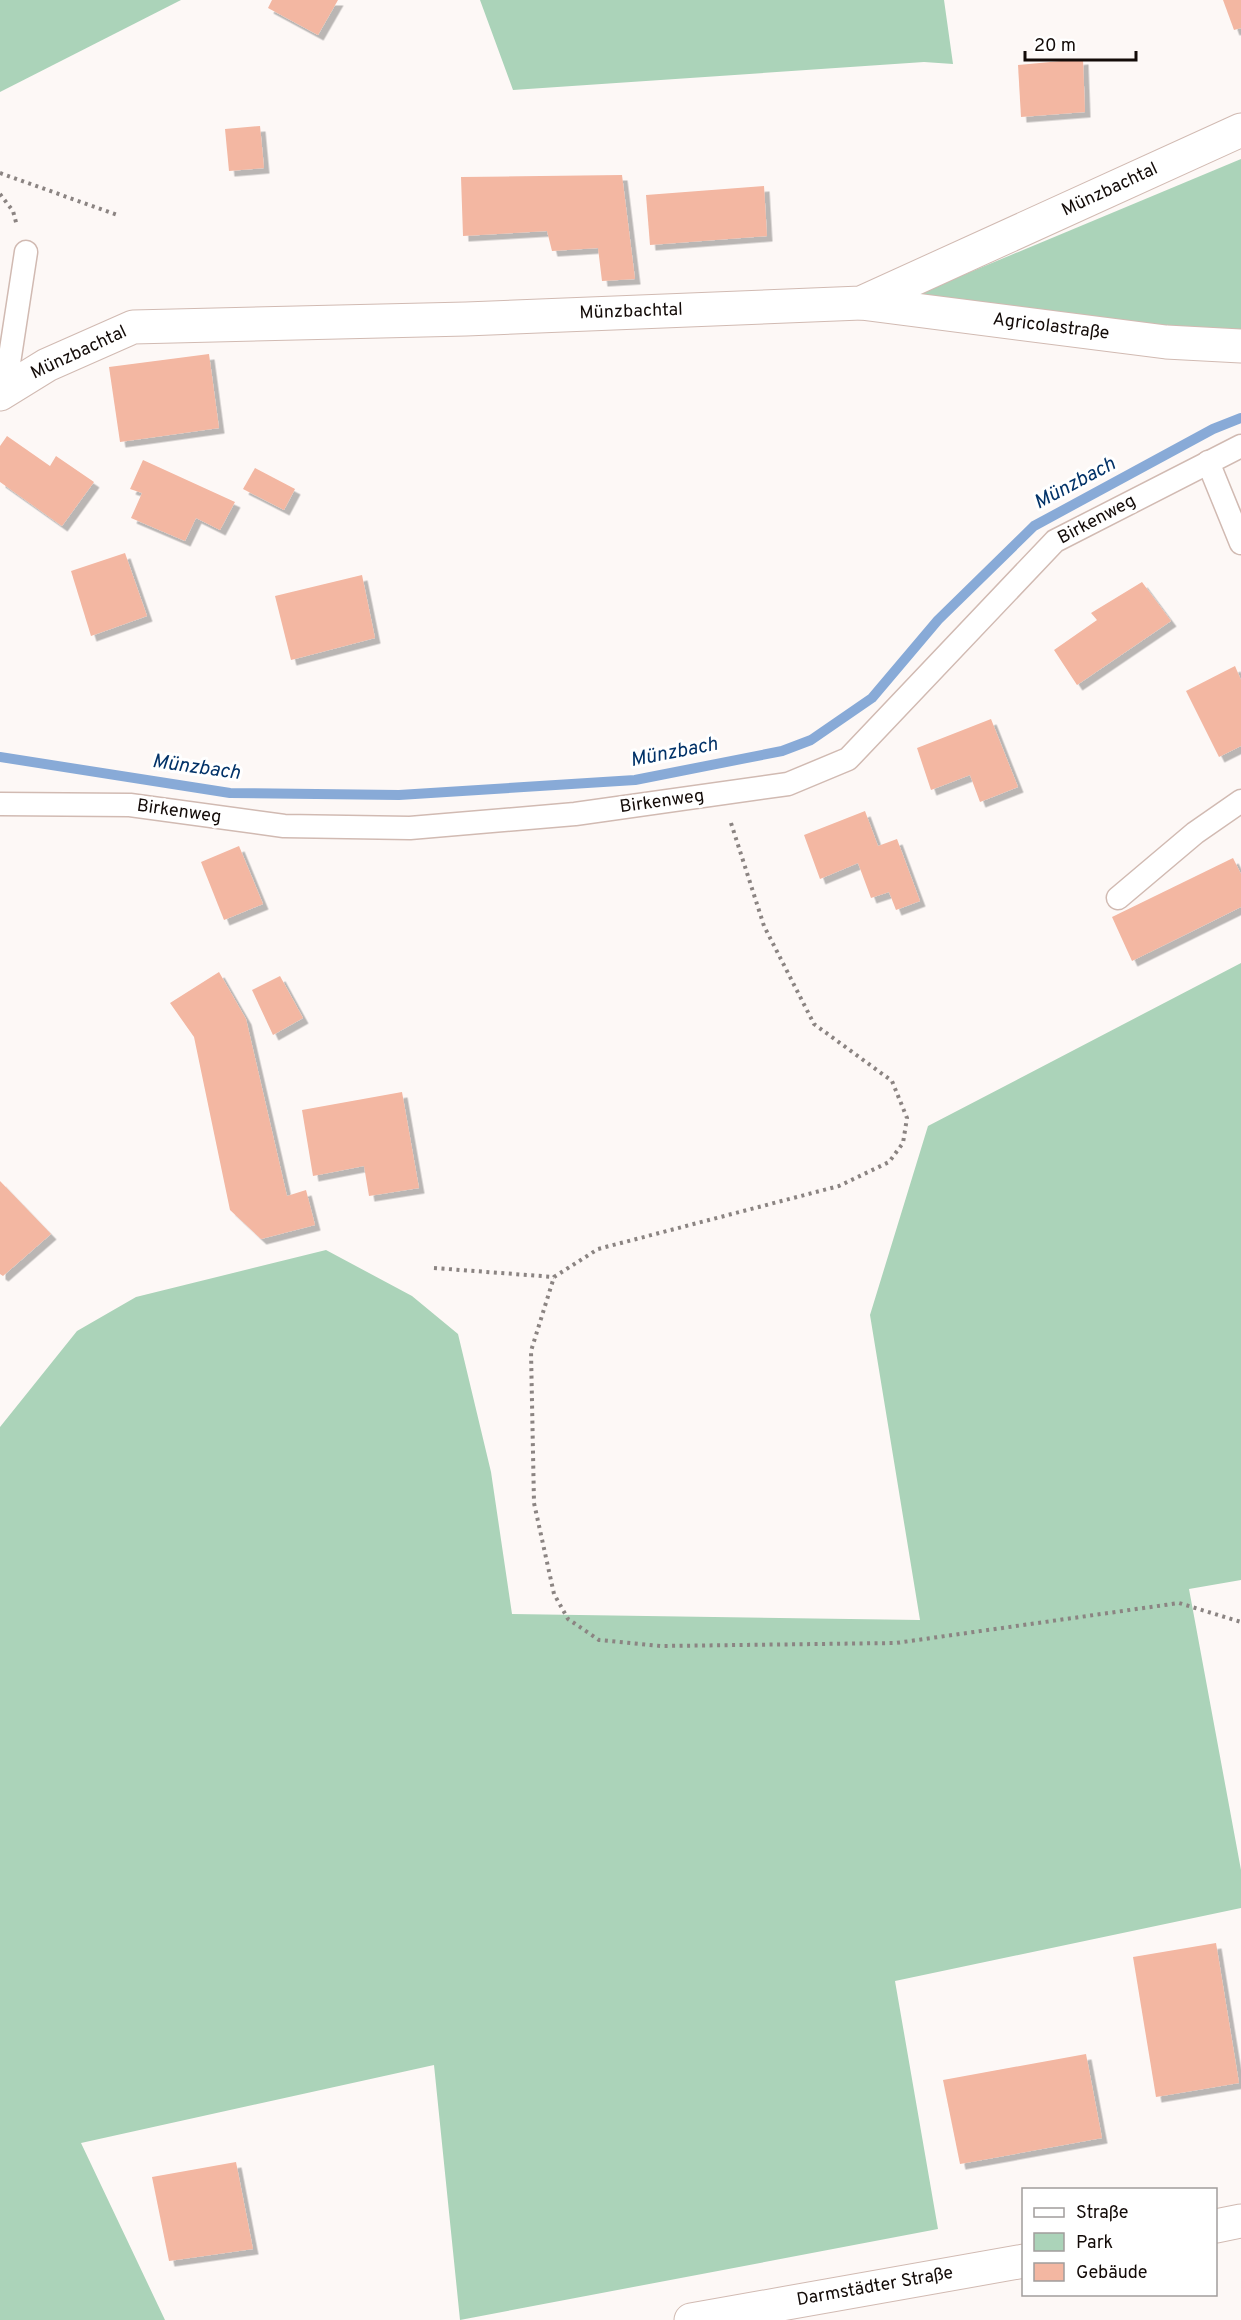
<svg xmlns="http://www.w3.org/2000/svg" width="1241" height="2320" font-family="Overpass,sans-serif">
	<defs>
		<filter id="shadow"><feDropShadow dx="5.5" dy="5.5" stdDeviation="0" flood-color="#0004"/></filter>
	</defs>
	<rect width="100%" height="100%" fill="#fdf8f6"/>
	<g fill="#abd3b9">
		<path d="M 0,0 L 181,0 L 0,92 Z"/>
		<path d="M 480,0 L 944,0 L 953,64 L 924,62 L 513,90 Z"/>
		<path d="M 1241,159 L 1241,333 L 896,303 Z"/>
		<path d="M 1241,963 L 1241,1580 L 1189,1589 L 1241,1870 L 1241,1908 L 895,1981 L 938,2229 L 460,2320 L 434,2065 L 81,2143 L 165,2320 L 0,2320 L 0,1427 L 77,1331 L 136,1297 L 326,1250 L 412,1296 L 458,1334 L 491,1472 L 512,1614 L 920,1620 L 870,1315 L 928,1126 Z"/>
	</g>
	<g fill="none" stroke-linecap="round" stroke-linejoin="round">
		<path stroke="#88aad7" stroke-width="10" d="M 0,757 L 230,793 L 399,795 L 635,780 L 782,751 L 811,740 L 872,698 L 938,620 L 1034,526 L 1213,429 L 1241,418"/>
	</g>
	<g fill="#f3b7a2" filter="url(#shadow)">
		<path d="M 272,0 L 338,0 L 318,35 L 268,8 Z"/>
		<path d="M 1223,0 L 1241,0 L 1241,28 L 1234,30 Z"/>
		<path d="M 1083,59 L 1085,112 L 1021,117 L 1018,65 Z"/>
		<path d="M 260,126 L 264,168 L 229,171 L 225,129 Z"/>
		<path d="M 622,175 L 635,279 L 602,281 L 598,248 L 552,251 L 547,231 L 463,236 L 461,177 Z"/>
		<path d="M 764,186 L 767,236 L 650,245 L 646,195 Z"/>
		<path d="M 209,354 L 219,428 L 120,442 L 109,367 Z"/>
		<path d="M 7,436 L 50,466 L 56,456 L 94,482 L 62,526 L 0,482 L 0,446 Z"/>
		<path d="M 143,460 L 235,502 L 220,530 L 196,518 L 185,541 L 131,518 L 142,493 L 130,489 Z"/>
		<path d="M 255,468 L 295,489 L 284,510 L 243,489 Z"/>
		<path d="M 125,553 L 147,616 L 91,636 L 71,571 Z"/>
		<path d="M 362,575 L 375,638 L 291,660 L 275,596 Z"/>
		<path d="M 1142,582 L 1171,621 L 1077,685 L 1054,650 L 1097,620 L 1091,613 Z"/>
		<path d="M 1235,666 L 1241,680 L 1241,746 L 1219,757 L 1186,691 Z"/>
		<path d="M 991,719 L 1018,787 L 980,802 L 970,775 L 931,790 L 917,748 Z"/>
		<path d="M 865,811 L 878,846 L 897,839 L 920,901 L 896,910 L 889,892 L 871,898 L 858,863 L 820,879 L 804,835 Z"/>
		<path d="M 239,846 L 263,904 L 224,920 L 201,862 Z"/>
		<path d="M 1233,858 L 1241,874 L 1241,907 L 1132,961 L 1112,917 Z"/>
		<path d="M 219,972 L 246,1019 L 287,1196 L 306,1190 L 315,1225 L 261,1239 L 230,1210 L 194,1037 L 170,1003 Z"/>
		<path d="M 280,976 L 303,1018 L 273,1035 L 252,990 Z"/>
		<path d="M 402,1092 L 419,1188 L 369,1196 L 364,1166 L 313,1176 L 302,1110 Z"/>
		<path d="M 0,1181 L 51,1234 L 3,1276 L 0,1274 Z"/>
		<path d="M 1216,1943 L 1239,2083 L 1156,2097 L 1133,1957 Z"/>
		<path d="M 1086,2054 L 1102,2138 L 960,2164 L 943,2080 Z"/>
		<path d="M 236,2162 L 253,2249 L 169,2261 L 152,2177 Z"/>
	</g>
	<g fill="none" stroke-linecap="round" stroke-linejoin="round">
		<defs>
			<g id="service">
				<path d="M 5,389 L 26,252"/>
				<path d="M 1208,462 L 1241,543"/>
				<path d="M 0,804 L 130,805 L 284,826 L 410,828 L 575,814 L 788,784 L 848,759 L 1055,541 L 1241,446"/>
				<path d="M 1118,898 L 1195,833 L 1241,801"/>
			</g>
			<g id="minor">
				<path d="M 861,303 L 1166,342 L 1241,346"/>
				<path d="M 0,394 L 47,365 L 133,327 L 466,319 L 861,303 L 1241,130"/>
				<path d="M 1216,2226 L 1241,2221"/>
				<path d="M 691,2320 L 1024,2261"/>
			</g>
		</defs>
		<use href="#service" stroke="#d1bab2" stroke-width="25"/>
		<use href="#minor" stroke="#d1bab2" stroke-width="35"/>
		<g stroke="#8b8482" stroke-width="4" stroke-dasharray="3 4.5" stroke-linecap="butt">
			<path d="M 0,173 L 120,216"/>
			<path d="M 0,194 L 13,211 L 17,226"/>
			<path d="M 731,823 L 764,926 L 814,1024 L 892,1081 L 907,1118 L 903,1143 L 889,1162 L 839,1186 L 598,1249 L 554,1277 L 531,1351 L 534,1503 L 554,1594 L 568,1619 L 599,1640 L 661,1646 L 896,1643 L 1179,1603 L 1241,1622"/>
			<path d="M 434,1268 L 554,1277"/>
		</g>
		<use href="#service" stroke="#fff" stroke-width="22"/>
		<use href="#minor" stroke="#fff" stroke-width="33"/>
	</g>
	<g text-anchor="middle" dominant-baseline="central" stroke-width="6" stroke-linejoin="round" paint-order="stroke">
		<g font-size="18" fill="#130b08" stroke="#fff">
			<text transform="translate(1110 190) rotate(-25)">Münzbachtal</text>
			<text transform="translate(631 312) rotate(-2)">Münzbachtal</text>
			<text transform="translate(1051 327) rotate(7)">Agricolastraße</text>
			<text transform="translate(79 353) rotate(-25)">Münzbachtal</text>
			<text transform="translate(1097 520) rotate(-28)">Birkenweg</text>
			<text transform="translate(662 802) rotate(-8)">Birkenweg</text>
			<text transform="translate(179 812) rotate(8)">Birkenweg</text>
			<text transform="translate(875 2287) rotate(-10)">Darmstädter Straße</text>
		</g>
		<g font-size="20" font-style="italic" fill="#023268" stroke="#fff">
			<text transform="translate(1075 484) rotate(-28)">Münzbach</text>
			<text transform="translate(674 753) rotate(-11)">Münzbach</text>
			<text transform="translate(196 768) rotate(8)">Münzbach</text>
		</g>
	</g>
	<rect x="1022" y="2188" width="195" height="108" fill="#ffffff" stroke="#a19d9c" stroke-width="1.5"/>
	<rect x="1034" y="2208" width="30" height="9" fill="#ffffff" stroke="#a19d9c" stroke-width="1.5"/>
	<text x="1076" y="2218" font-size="18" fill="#130b08">Straße</text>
	<rect x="1034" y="2233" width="30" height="18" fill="#abd3b9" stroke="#a19d9c" stroke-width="1.5"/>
	<text x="1076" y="2248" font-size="18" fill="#130b08">Park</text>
	<rect x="1034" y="2263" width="30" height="18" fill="#f3b7a2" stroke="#a19d9c" stroke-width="1.5"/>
	<text x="1076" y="2278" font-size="18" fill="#130b08">Gebäude</text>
	<path d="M1025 51v9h111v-9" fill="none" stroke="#130b08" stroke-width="3"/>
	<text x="1034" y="51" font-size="18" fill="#130b08" stroke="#ffffff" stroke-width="4.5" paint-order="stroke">20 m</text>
</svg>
